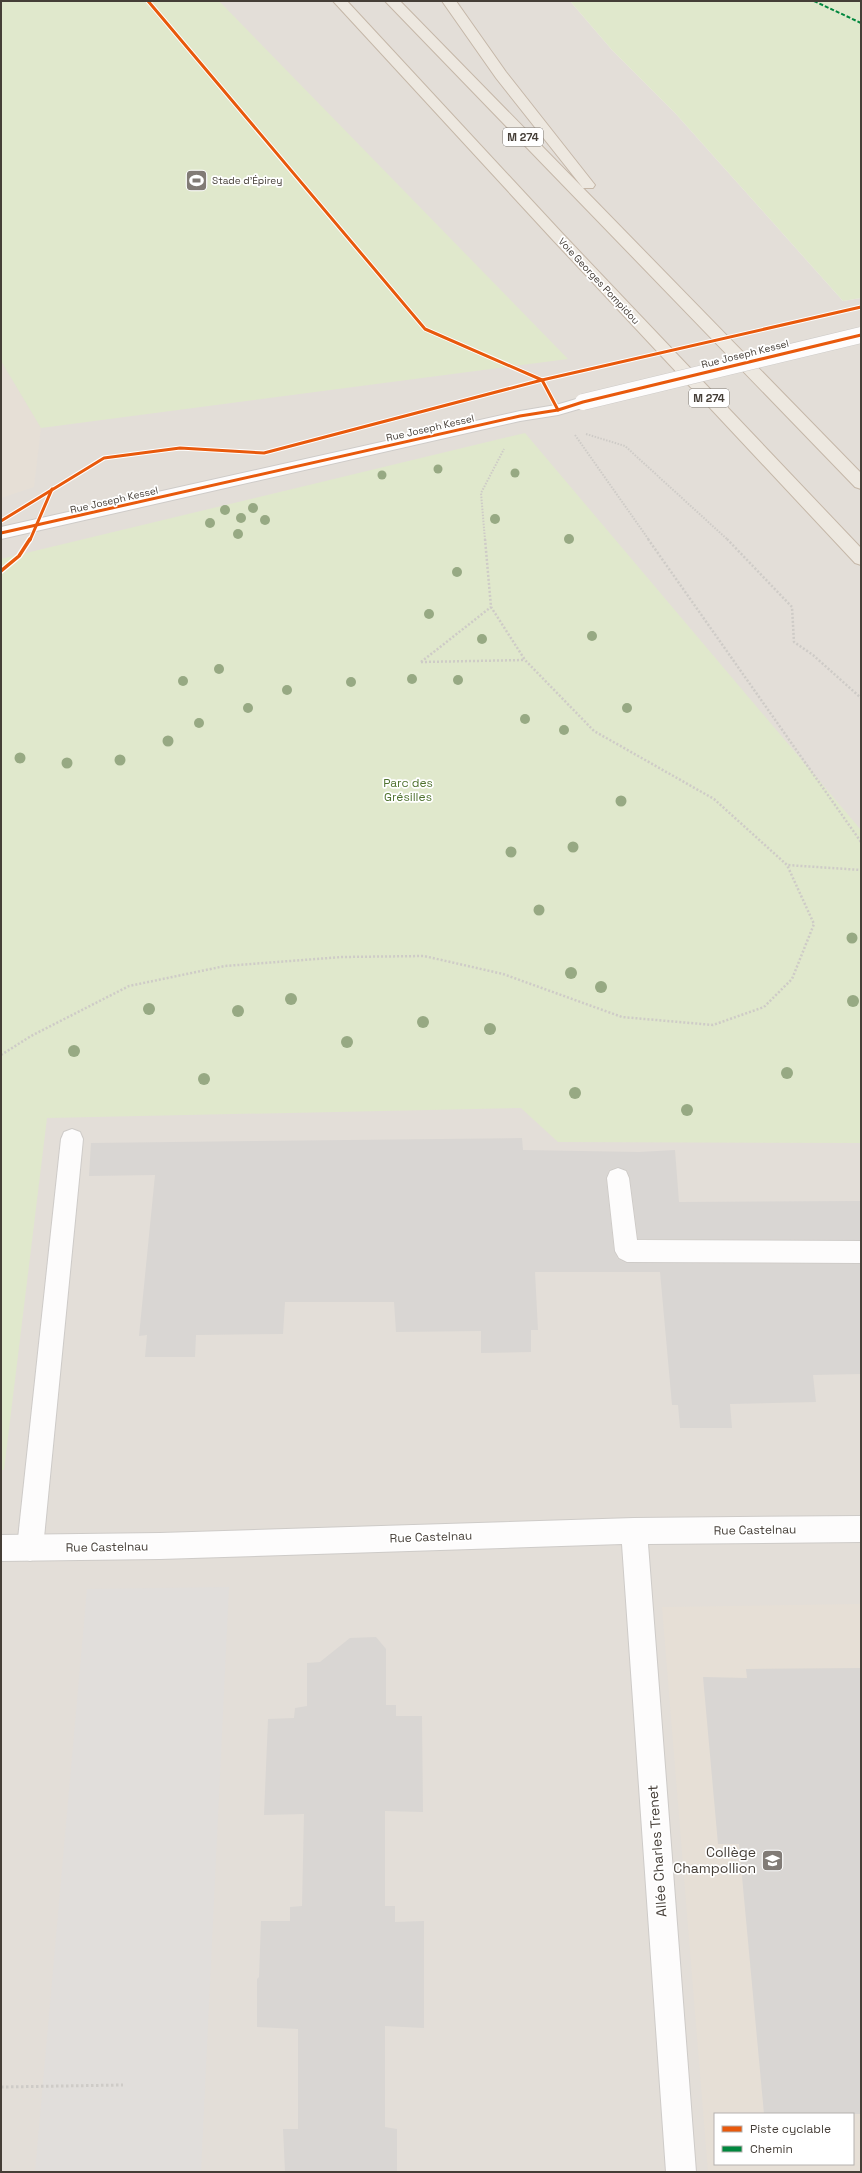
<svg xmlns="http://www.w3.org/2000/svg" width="862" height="2173" font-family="'Space Grotesk',sans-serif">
	<rect width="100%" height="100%" fill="#f0edea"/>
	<path fill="#e3ded8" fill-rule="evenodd" d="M 1,1 L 570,1 L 612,50 L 675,113 L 843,301 L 861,298 L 861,2172 L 1,2172 ZM 715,2114 L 853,2114 L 853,2164 L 715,2164 Z"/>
	<g fill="#e6dfd6" fill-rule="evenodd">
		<path d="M 1,361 L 41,428 L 34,487 L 1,498 Z"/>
		<path d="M 861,1604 L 861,2172 L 708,2172 L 662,1607 ZM 715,2114 L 853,2114 L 853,2164 L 715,2164 Z"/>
	</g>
	<g fill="#e0e8cc">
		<path d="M 1,1 L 219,1 L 568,359 L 41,428 L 1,361 Z"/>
		<path d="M 570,1 L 861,1 L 861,298 L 843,301 L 675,113 L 612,50 Z"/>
		<path d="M 525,433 L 861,830 L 861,1143 L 558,1142 L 521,1108 L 47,1118 L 4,1470 L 1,1470 L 1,559 Z"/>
	</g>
	<path fill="#e1dedb" d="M 229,1587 L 201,2172 L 35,2172 L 87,1589 Z"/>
	<g fill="#d9d6d3">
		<path d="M 522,1138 L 523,1150 L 639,1152 L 675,1150 L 679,1202 L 861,1201 L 861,1240 L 638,1239 L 630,1178 L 627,1170 L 617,1167 L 609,1170 L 606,1178 L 614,1251 L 618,1259 L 626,1263 L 861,1264 L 861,1374 L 813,1375 L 816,1402 L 730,1404 L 732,1428 L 680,1428 L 678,1405 L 672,1405 L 660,1272 L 535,1272 L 538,1330 L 531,1330 L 531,1352 L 481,1353 L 481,1331 L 396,1332 L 394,1302 L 285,1302 L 283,1334 L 196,1335 L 195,1357 L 145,1357 L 147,1335 L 139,1336 L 155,1175 L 89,1176 L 91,1143 Z"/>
		<path d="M 376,1637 L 386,1649 L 386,1705 L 396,1705 L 396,1716 L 422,1716 L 423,1812 L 385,1811 L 385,1906 L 395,1906 L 395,1922 L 424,1921 L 424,2028 L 385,2026 L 385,2127 L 397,2129 L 397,2172 L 285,2172 L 283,2129 L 298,2129 L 298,2029 L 257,2027 L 257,1979 L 259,1977 L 261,1921 L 290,1921 L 290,1907 L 302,1906 L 304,1814 L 264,1815 L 268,1719 L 294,1718 L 295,1708 L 307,1706 L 307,1663 L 320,1662 L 350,1638 Z"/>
		<path d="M 861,1668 L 861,2114 L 764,2114 L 739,1844 L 718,1844 L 703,1677 L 747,1678 L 746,1669 Z"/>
	</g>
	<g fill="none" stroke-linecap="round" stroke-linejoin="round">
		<defs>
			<g id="service">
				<path d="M 72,1129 L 80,1132 L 83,1139 L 43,1548 L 39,1557 L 30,1561 L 21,1557 L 17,1548 L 61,1139 L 64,1132 Z"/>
				<path d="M 618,1168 L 626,1171 L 629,1178 L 637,1240 L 861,1241 L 861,1263 L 627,1262 L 619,1258 L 615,1251 L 607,1178 L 610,1171 Z"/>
			</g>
			<path id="minor" d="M 861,1516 L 861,1542 L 648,1544 L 696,2172 L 666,2172 L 622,1544 L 160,1559 L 1,1561 L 1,1535 L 160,1533 L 634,1518 Z"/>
			<path id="tertiary" d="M 583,397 L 589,398 L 591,402 L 589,406 L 558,415 L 520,421 L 1,539 L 1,527 L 520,411 L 556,405 Z"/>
			<g id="trunk">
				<path d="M 333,1 L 347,1 L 562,233 L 861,548 L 861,565 L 855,563 L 552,239 Z"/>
				<path d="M 385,1 L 400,1 L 583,188 L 496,78 L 442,1 L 456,1 L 506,72 L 595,185 L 593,188 L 583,188 L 861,473 L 861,489 L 855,487 Z"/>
			</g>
		</defs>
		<use href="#service" stroke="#cecbc8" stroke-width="2"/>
		<use href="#minor" stroke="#cecbc8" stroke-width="2"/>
		<use href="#tertiary" stroke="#cecbc8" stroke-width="2"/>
		<use href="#trunk" stroke="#c5b7a8" stroke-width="2"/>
		<g stroke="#cecbc7" stroke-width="2" stroke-dasharray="1.5 1.5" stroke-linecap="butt">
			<path d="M 586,434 L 625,446 L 728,540"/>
			<path d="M 575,435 L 649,540"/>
			<path d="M 485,540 L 481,493 L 504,449"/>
		</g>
		<g stroke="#cecbc7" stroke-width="2.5" stroke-dasharray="2 2" stroke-linecap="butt">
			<path d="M 485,539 L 491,607 L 525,660 L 594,731 L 714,799 L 787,865 L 861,870"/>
			<path d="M 648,539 L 861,842"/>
			<path d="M 727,539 L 792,607 L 794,642 L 813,655 L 861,698"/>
			<path d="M 421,662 L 525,660"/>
			<path d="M 421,662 L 491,607"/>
			<path d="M 1,1055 L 31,1036 L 129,986 L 225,966 L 342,957 L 424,956 L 503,974 L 622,1017 L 713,1025 L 764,1007 L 792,979 L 814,924 L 787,865"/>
		</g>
		<path stroke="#cecbc7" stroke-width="3" stroke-dasharray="2.5 2.5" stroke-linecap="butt" d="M 1,2087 L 123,2085"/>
		<use href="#service" fill="#fdfcfc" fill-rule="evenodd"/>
		<use href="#minor" fill="#fdfcfc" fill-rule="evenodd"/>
		<use href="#tertiary" fill="#fdfcfc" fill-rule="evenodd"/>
		<use href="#trunk" fill="#ede8e0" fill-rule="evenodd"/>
		<defs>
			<path id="tertiary-bridge" d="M 583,402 L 861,335"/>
		</defs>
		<use href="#tertiary-bridge" stroke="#cecbc8" stroke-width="17" stroke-linecap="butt"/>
		<use href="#tertiary-bridge" stroke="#fdfcfc" stroke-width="16"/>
		<path stroke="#00873e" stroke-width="2" stroke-dasharray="4 2" stroke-linecap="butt" d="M 814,1 L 861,23"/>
		<defs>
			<g id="cycleway-far1">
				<path d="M 148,1 L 425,329 L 542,380 L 558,410"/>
				<path d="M 1,521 L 104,458 L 180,448 L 264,453 L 542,380 L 861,307"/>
				<path d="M 1,533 L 520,416 L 558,410 L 583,402 L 861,335"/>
				<path d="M 30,540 L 52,489"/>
			</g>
			<path id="cycleway" d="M 1,571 L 19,556 L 30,539"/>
		</defs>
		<use href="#cycleway-far1" stroke="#fff" stroke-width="5"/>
		<use href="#cycleway" stroke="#fff" stroke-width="6"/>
		<use href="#cycleway-far1" stroke="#e8590c" stroke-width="3"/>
		<use href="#cycleway" stroke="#e8590c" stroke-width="3.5"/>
	</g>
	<g fill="#97a983">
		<circle cx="438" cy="469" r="4.5"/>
		<circle cx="515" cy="473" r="4.5"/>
		<circle cx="382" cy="475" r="4.5"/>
		<circle cx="253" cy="508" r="5"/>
		<circle cx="225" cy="510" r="5"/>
		<circle cx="241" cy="518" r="5"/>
		<circle cx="495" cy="519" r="5"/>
		<circle cx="265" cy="520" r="5"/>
		<circle cx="210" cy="523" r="5"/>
		<circle cx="238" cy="534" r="5"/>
		<circle cx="569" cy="539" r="5"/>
		<circle cx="457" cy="572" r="5"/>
		<circle cx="429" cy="614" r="5"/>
		<circle cx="592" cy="636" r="5"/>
		<circle cx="482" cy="639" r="5"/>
		<circle cx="219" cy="669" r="5"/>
		<circle cx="412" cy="679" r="5"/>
		<circle cx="458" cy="680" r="5"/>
		<circle cx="183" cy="681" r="5"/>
		<circle cx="351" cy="682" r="5"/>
		<circle cx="287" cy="690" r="5"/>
		<circle cx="248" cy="708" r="5"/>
		<circle cx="627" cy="708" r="5"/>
		<circle cx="525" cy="719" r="5"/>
		<circle cx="199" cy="723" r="5"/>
		<circle cx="564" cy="730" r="5"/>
		<circle cx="168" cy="741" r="5.5"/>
		<circle cx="20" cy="758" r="5.5"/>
		<circle cx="120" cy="760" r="5.5"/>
		<circle cx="67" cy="763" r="5.5"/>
		<circle cx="621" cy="801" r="5.5"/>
		<circle cx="573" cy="847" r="5.5"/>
		<circle cx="511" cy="852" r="5.5"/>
		<circle cx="539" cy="910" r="5.5"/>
		<circle cx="852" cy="938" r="5.5"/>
		<circle cx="571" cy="973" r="6"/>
		<circle cx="601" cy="987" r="6"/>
		<circle cx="291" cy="999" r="6"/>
		<circle cx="853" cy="1001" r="6"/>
		<circle cx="149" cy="1009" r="6"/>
		<circle cx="238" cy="1011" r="6"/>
		<circle cx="423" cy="1022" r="6"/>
		<circle cx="490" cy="1029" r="6"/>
		<circle cx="347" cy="1042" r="6"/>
		<circle cx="74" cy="1051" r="6"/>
		<circle cx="787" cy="1073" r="6"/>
		<circle cx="204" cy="1079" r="6"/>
		<circle cx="575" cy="1093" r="6"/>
		<circle cx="687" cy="1110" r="6"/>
	</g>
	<defs>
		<symbol id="stadium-square" viewBox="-11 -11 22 22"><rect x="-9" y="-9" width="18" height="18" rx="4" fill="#817b76" stroke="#fff"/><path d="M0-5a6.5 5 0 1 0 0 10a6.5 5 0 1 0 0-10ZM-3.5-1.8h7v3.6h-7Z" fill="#fff"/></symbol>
		<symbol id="school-square" viewBox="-11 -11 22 22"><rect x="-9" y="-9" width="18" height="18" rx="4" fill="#817b76" stroke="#fff"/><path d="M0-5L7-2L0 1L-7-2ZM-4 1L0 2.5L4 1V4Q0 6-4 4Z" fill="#fff"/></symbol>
	</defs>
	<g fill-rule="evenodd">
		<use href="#stadium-square" x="184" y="168" width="25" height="25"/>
		<use href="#school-square" x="760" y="1848" width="25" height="25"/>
	</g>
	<g text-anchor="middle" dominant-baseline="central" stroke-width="3.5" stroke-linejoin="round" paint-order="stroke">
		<g font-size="10" fill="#453e37" stroke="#fff" text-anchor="start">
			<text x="212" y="180">Stade d'Épirey</text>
		</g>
		<g font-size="10" fill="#453e37" stroke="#fff">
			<text transform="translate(599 281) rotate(47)">Voie Georges Pompidou</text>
			<text transform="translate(745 354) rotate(-14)">Rue Joseph Kessel</text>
			<text transform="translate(430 428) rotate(-13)">Rue Joseph Kessel</text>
			<text transform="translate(114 500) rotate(-13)">Rue Joseph Kessel</text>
		</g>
		<g fill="#fff" stroke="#7d7873" stroke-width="1">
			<rect x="503" y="128" width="40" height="18" rx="3"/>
			<rect x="689" y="389" width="40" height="18" rx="3"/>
		</g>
		<g font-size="11" font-weight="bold" fill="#453e37">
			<text x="523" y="137">M 274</text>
			<text x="709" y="398">M 274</text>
		</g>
		<g font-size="12" fill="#4f722f" stroke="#fff">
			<text x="408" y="783">Parc des<tspan x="408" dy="14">Grésilles</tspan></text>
		</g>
		<g font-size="12" fill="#453e37" stroke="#fff">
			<text transform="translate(755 1530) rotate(-1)">Rue Castelnau</text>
			<text transform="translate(431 1537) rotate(-2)">Rue Castelnau</text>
			<text transform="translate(107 1547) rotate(-1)">Rue Castelnau</text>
		</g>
		<g font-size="14" fill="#453e37" stroke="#fff">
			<text transform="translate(657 1851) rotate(-94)">Allée Charles Trenet</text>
		</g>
		<g font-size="14" fill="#453e37" stroke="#fff" text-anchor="end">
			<text x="756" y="1852">Collège<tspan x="756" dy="16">Champollion</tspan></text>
		</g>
	</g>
	<rect width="862" height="2173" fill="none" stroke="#453e37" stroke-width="4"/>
	<rect x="714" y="2113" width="140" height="52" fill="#ffffff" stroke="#b5b2af"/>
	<rect x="722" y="2126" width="20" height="6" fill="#e8590c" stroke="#b5b2af"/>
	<text x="750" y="2133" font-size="12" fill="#453e37">Piste cyclable</text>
	<rect x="722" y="2146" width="20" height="6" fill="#00873e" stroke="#b5b2af"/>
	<text x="750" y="2153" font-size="12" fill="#453e37">Chemin</text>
</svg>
